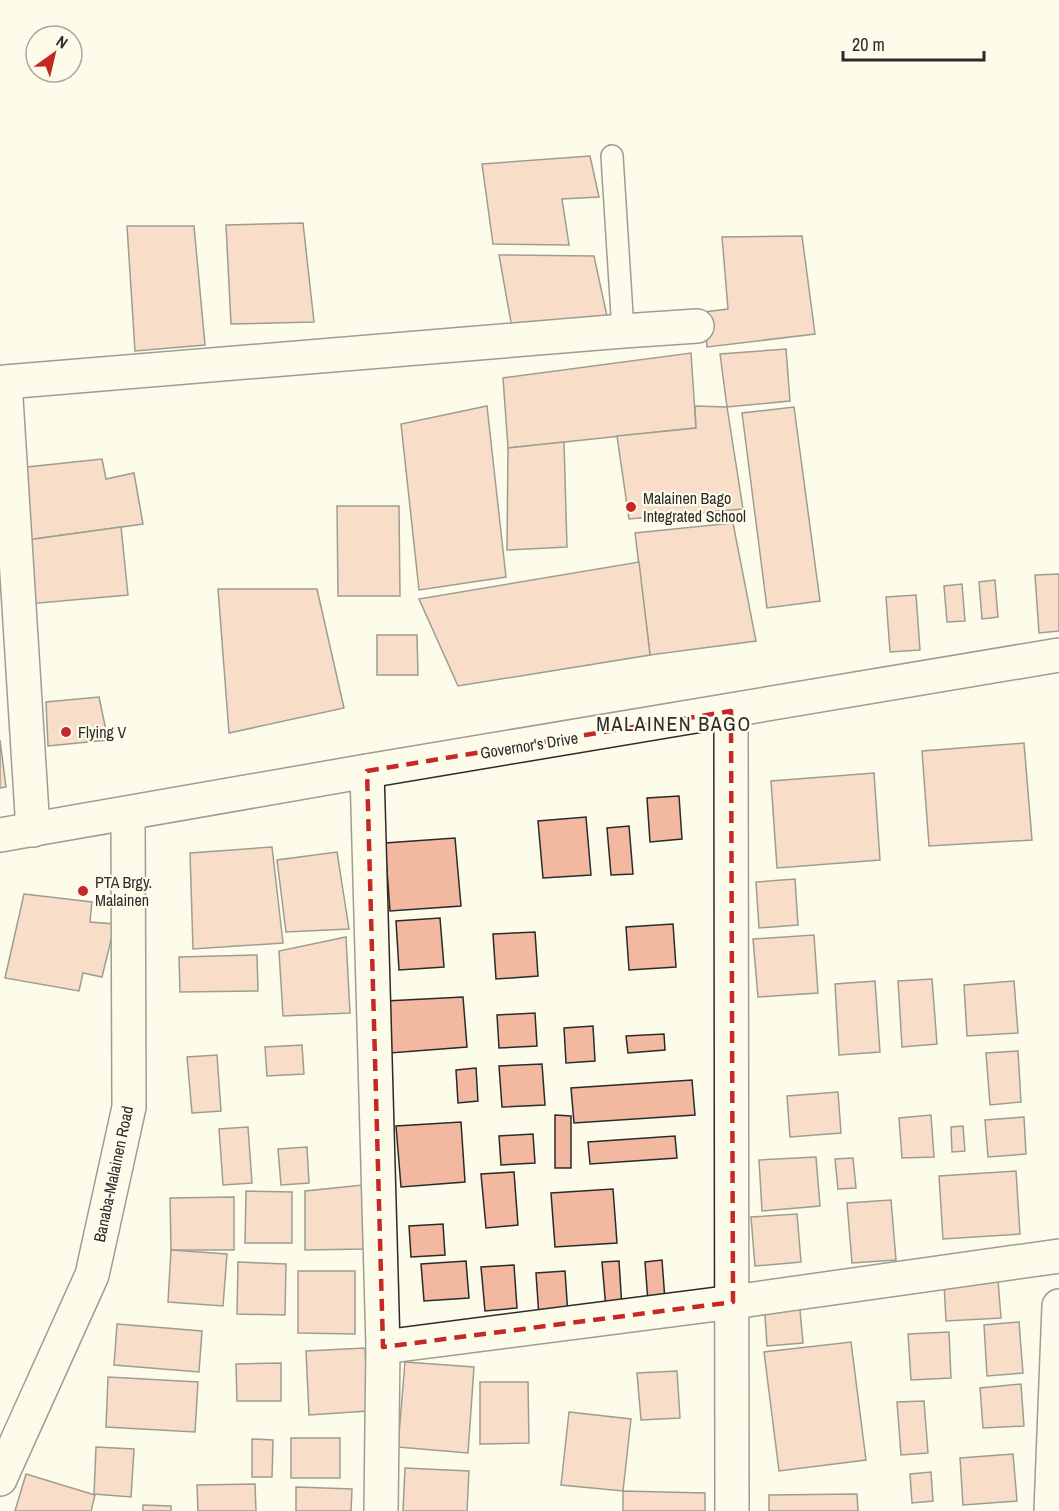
<svg xmlns="http://www.w3.org/2000/svg" width="1059" height="1511" font-family="'Archivo Narrow',sans-serif">
	<rect width="100%" height="100%" fill="#fdfbea"/>
	<g fill="#f2b8a0" stroke="#2b2b2b" stroke-width="1.5">
		<path d="M 590,156 L 599,197 L 562,199 L 569,245 L 493,244 L 482,164 Z"/>
		<path d="M 303,223 L 314,322 L 231,324 L 226,225 Z"/>
		<path d="M 127,226 L 194,226 L 205,345 L 135,351 Z"/>
		<path d="M 802,236 L 815,334 L 707,347 L 704,312 L 728,309 L 722,237 Z"/>
		<path d="M 499,255 L 594,256 L 608,321 L 513,334 Z"/>
		<path d="M 786,349 L 790,401 L 727,407 L 720,354 Z"/>
		<path d="M 691,353 L 696,428 L 508,448 L 503,378 Z"/>
		<path d="M 487,406 L 506,577 L 419,590 L 401,424 Z"/>
		<path d="M 695,406 L 727,407 L 743,509 L 629,519 L 617,436 L 696,428 Z"/>
		<path d="M 794,407 L 820,601 L 767,608 L 742,413 Z"/>
		<path d="M 564,442 L 567,547 L 507,550 L 508,448 Z"/>
		<path d="M 102,459 L 106,479 L 134,473 L 143,524 L 27,540 L 27,467 Z"/>
		<path d="M 337,506 L 399,506 L 400,596 L 338,596 Z"/>
		<path d="M 733,523 L 756,641 L 650,655 L 635,533 Z"/>
		<path d="M 121,527 L 128,595 L 28,604 L 27,540 Z"/>
		<path d="M 639,562 L 650,655 L 458,686 L 419,599 Z"/>
		<path d="M 1059,574 L 1059,631 L 1039,633 L 1035,575 Z"/>
		<path d="M 995,580 L 998,617 L 982,619 L 979,582 Z"/>
		<path d="M 962,584 L 965,621 L 947,622 L 944,586 Z"/>
		<path d="M 218,589 L 317,589 L 344,708 L 229,733 Z"/>
		<path d="M 916,595 L 920,650 L 890,652 L 886,597 Z"/>
		<path d="M 377,635 L 417,635 L 418,675 L 377,675 Z"/>
		<path d="M 99,697 L 108,740 L 48,746 L 46,702 Z"/>
		<path d="M 0,740 L 6,787 L 0,788 Z"/>
		<path d="M 1024,743 L 1032,840 L 929,846 L 922,751 Z"/>
		<path d="M 874,773 L 880,860 L 777,868 L 771,781 Z"/>
		<path d="M 679,796 L 682,839 L 650,842 L 647,798 Z"/>
		<path d="M 586,817 L 591,875 L 543,878 L 538,821 Z"/>
		<path d="M 629,826 L 633,874 L 611,875 L 607,828 Z"/>
		<path d="M 455,838 L 461,906 L 390,911 L 385,843 Z"/>
		<path d="M 272,847 L 283,943 L 193,949 L 190,853 Z"/>
		<path d="M 337,852 L 349,929 L 286,932 L 277,860 Z"/>
		<path d="M 795,879 L 798,925 L 759,928 L 756,882 Z"/>
		<path d="M 24,894 L 92,902 L 90,922 L 115,924 L 102,977 L 83,973 L 79,991 L 5,978 Z"/>
		<path d="M 440,918 L 444,967 L 399,970 L 396,921 Z"/>
		<path d="M 673,924 L 676,967 L 629,970 L 626,927 Z"/>
		<path d="M 535,932 L 538,976 L 496,979 L 493,934 Z"/>
		<path d="M 814,935 L 818,993 L 758,997 L 753,939 Z"/>
		<path d="M 346,937 L 350,1013 L 283,1016 L 279,951 Z"/>
		<path d="M 257,955 L 258,991 L 180,992 L 179,957 Z"/>
		<path d="M 932,979 L 937,1044 L 902,1047 L 898,981 Z"/>
		<path d="M 875,981 L 880,1052 L 839,1055 L 835,984 Z"/>
		<path d="M 1014,981 L 1018,1033 L 967,1036 L 964,985 Z"/>
		<path d="M 463,997 L 467,1047 L 390,1053 L 386,1001 Z"/>
		<path d="M 535,1013 L 537,1046 L 499,1048 L 497,1015 Z"/>
		<path d="M 593,1026 L 595,1061 L 566,1063 L 564,1028 Z"/>
		<path d="M 664,1034 L 665,1050 L 628,1053 L 626,1036 Z"/>
		<path d="M 302,1045 L 304,1074 L 267,1076 L 265,1047 Z"/>
		<path d="M 1018,1051 L 1021,1102 L 990,1105 L 986,1053 Z"/>
		<path d="M 217,1055 L 221,1111 L 192,1113 L 187,1057 Z"/>
		<path d="M 542,1064 L 545,1105 L 502,1107 L 499,1066 Z"/>
		<path d="M 476,1068 L 478,1101 L 458,1103 L 456,1070 Z"/>
		<path d="M 692,1080 L 695,1115 L 574,1123 L 571,1088 Z"/>
		<path d="M 838,1092 L 841,1133 L 790,1137 L 787,1096 Z"/>
		<path d="M 555,1115 L 571,1116 L 571,1168 L 555,1168 Z"/>
		<path d="M 931,1115 L 934,1157 L 902,1158 L 899,1118 Z"/>
		<path d="M 1024,1117 L 1026,1154 L 988,1157 L 985,1120 Z"/>
		<path d="M 461,1122 L 465,1182 L 401,1187 L 396,1126 Z"/>
		<path d="M 963,1126 L 965,1151 L 952,1152 L 951,1127 Z"/>
		<path d="M 248,1127 L 252,1183 L 223,1185 L 219,1129 Z"/>
		<path d="M 533,1134 L 535,1163 L 501,1165 L 499,1136 Z"/>
		<path d="M 675,1136 L 677,1158 L 590,1164 L 588,1142 Z"/>
		<path d="M 307,1147 L 309,1183 L 281,1185 L 278,1149 Z"/>
		<path d="M 816,1157 L 820,1206 L 762,1211 L 759,1160 Z"/>
		<path d="M 853,1158 L 856,1188 L 838,1189 L 835,1159 Z"/>
		<path d="M 1016,1171 L 1020,1234 L 943,1239 L 939,1176 Z"/>
		<path d="M 514,1172 L 518,1225 L 486,1228 L 481,1174 Z"/>
		<path d="M 363,1185 L 365,1249 L 305,1250 L 305,1191 Z"/>
		<path d="M 613,1189 L 617,1243 L 555,1247 L 551,1193 Z"/>
		<path d="M 246,1191 L 292,1192 L 292,1243 L 245,1243 Z"/>
		<path d="M 234,1197 L 234,1250 L 171,1250 L 170,1198 Z"/>
		<path d="M 891,1200 L 896,1260 L 852,1263 L 847,1203 Z"/>
		<path d="M 797,1214 L 801,1262 L 755,1266 L 751,1217 Z"/>
		<path d="M 443,1224 L 445,1255 L 411,1257 L 409,1226 Z"/>
		<path d="M 171,1250 L 227,1254 L 223,1306 L 168,1302 Z"/>
		<path d="M 662,1260 L 665,1300 L 648,1302 L 645,1262 Z"/>
		<path d="M 466,1261 L 469,1298 L 424,1301 L 421,1264 Z"/>
		<path d="M 619,1261 L 622,1308 L 606,1309 L 602,1262 Z"/>
		<path d="M 238,1262 L 286,1264 L 285,1315 L 237,1314 Z"/>
		<path d="M 514,1265 L 517,1308 L 485,1311 L 481,1267 Z"/>
		<path d="M 298,1271 L 355,1271 L 355,1334 L 298,1333 Z"/>
		<path d="M 565,1271 L 568,1315 L 539,1317 L 536,1273 Z"/>
		<path d="M 998,1280 L 1001,1318 L 946,1321 L 944,1283 Z"/>
		<path d="M 799,1299 L 803,1343 L 767,1346 L 764,1301 Z"/>
		<path d="M 1019,1322 L 1023,1373 L 987,1376 L 984,1325 Z"/>
		<path d="M 117,1324 L 202,1331 L 199,1372 L 114,1365 Z"/>
		<path d="M 949,1332 L 951,1378 L 911,1380 L 908,1334 Z"/>
		<path d="M 851,1342 L 866,1460 L 779,1471 L 764,1352 Z"/>
		<path d="M 365,1348 L 368,1411 L 309,1415 L 306,1351 Z"/>
		<path d="M 405,1362 L 474,1367 L 468,1453 L 398,1447 Z"/>
		<path d="M 281,1363 L 281,1401 L 237,1401 L 236,1364 Z"/>
		<path d="M 677,1371 L 680,1418 L 641,1420 L 637,1373 Z"/>
		<path d="M 108,1377 L 198,1382 L 195,1432 L 106,1427 Z"/>
		<path d="M 480,1382 L 528,1382 L 529,1443 L 480,1444 Z"/>
		<path d="M 1021,1384 L 1024,1426 L 983,1428 L 980,1388 Z"/>
		<path d="M 924,1401 L 928,1453 L 901,1455 L 897,1402 Z"/>
		<path d="M 569,1412 L 631,1419 L 623,1491 L 561,1485 Z"/>
		<rect x="291" y="1438" width="49" height="40"/>
		<path d="M 252,1439 L 273,1440 L 272,1477 L 252,1477 Z"/>
		<path d="M 96,1447 L 134,1449 L 131,1497 L 94,1494 Z"/>
		<path d="M 1013,1454 L 1017,1501 L 963,1505 L 960,1458 Z"/>
		<path d="M 405,1468 L 469,1471 L 467,1511 L 403,1511 Z"/>
		<path d="M 931,1472 L 933,1501 L 912,1503 L 910,1474 Z"/>
		<path d="M 26,1474 L 95,1495 L 91,1511 L 15,1511 Z"/>
		<path d="M 255,1484 L 256,1511 L 198,1511 L 197,1485 Z"/>
		<path d="M 296,1487 L 352,1489 L 351,1511 L 296,1511 Z"/>
		<path d="M 623,1491 L 705,1493 L 705,1511 L 623,1511 Z"/>
		<path d="M 857,1494 L 858,1511 L 769,1511 L 769,1495 Z"/>
		<path d="M 143,1505 L 171,1506 L 171,1511 L 143,1511 Z"/>
	</g>
	<g fill="none" stroke-linecap="round" stroke-linejoin="round">
		<defs>
			<path id="lane" d="M 612,156 L 623,331"/>
			<g id="street">
				<path d="M 731,711 L 732,1511"/>
				<path d="M 367,771 L 383,1347 L 381,1511"/>
				<path d="M 33,830 L 5,382 L 623,331 L 697,326"/>
				<path d="M 383,1347 L 733,1302 L 1059,1256"/>
				<path d="M 1051,1511 L 1059,1306"/>
			</g>
			<path id="secondary" d="M 0,1479 L 92,1275 L 129,1107 L 128,814"/>
			<path id="primary" d="M 0,835 L 367,771 L 1059,655"/>
		</defs>
		<use href="#lane" stroke="#2b2b2b" stroke-width="24"/>
		<use href="#street" stroke="#2b2b2b" stroke-width="36"/>
		<use href="#secondary" stroke="#2b2b2b" stroke-width="36"/>
		<use href="#primary" stroke="#2b2b2b" stroke-width="36"/>
		<use href="#lane" stroke="#fdfbea" stroke-width="21"/>
		<use href="#street" stroke="#fdfbea" stroke-width="33"/>
		<use href="#secondary" stroke="#fdfbea" stroke-width="33"/>
		<use href="#primary" stroke="#fdfbea" stroke-width="33"/>
	</g>
	<path d="M0 0H1059V1511H0ZM 731,711 L 733,1302 L 383,1347 L 367,771 Z" fill="#fdfbea" fill-opacity=".55" fill-rule="evenodd"/>
	<path fill="none" stroke="#c62828" stroke-width="4.5" stroke-dasharray="12 8" stroke-linejoin="round" d="M 731,711 L 733,1302 L 383,1347 L 367,771 Z"/>
	<g fill="#c62828" stroke="#fdfbea" stroke-width="2">
		<circle cx="631" cy="507" r="6"/>
		<circle cx="66" cy="732" r="6"/>
		<circle cx="83" cy="891" r="6"/>
	</g>
	<g text-anchor="middle" dominant-baseline="central" stroke-width="4.5" stroke-linejoin="round" paint-order="stroke">
		<g font-size="16" fill="#2b2b2b" stroke="#fdfbea" text-anchor="start">
			<text x="643" y="498">Malainen Bago<tspan x="643" dy="18">Integrated School</tspan></text>
			<text x="78" y="732">Flying V</text>
			<text x="95" y="882">PTA Brgy.<tspan x="95" dy="18">Malainen</tspan></text>
		</g>
		<g font-size="16" fill="#2b2b2b" stroke="#fdfbea">
			<text transform="translate(529 745) rotate(-9)">Governor's Drive</text>
			<text transform="translate(113 1174) rotate(-78)">Banaba-Malainen Road</text>
		</g>
		<g font-size="20" letter-spacing="1.5" fill="#2b2b2b" stroke="#fdfbea">
			<text x="674" y="723">MALAINEN BAGO</text>
		</g>
	</g>
	<g transform="translate(54 54) rotate(34)"><circle r="28" fill="#fdfbea" stroke="#a9a89e" stroke-width="1.5"/>
	<path d="M0-4.5L10 22L0 15L-10 22Z" fill="#c62828"/>
	<text y="-9" font-size="16" font-weight="bold" text-anchor="middle" fill="#2b2b2b">N</text>
	</g>
	<path d="M843 51v9h141v-9" fill="none" stroke="#2b2b2b" stroke-width="3"/>
	<text x="852" y="51" font-size="18" fill="#2b2b2b" stroke="#fdfbea" stroke-width="4.5" paint-order="stroke">20 m</text>
</svg>
